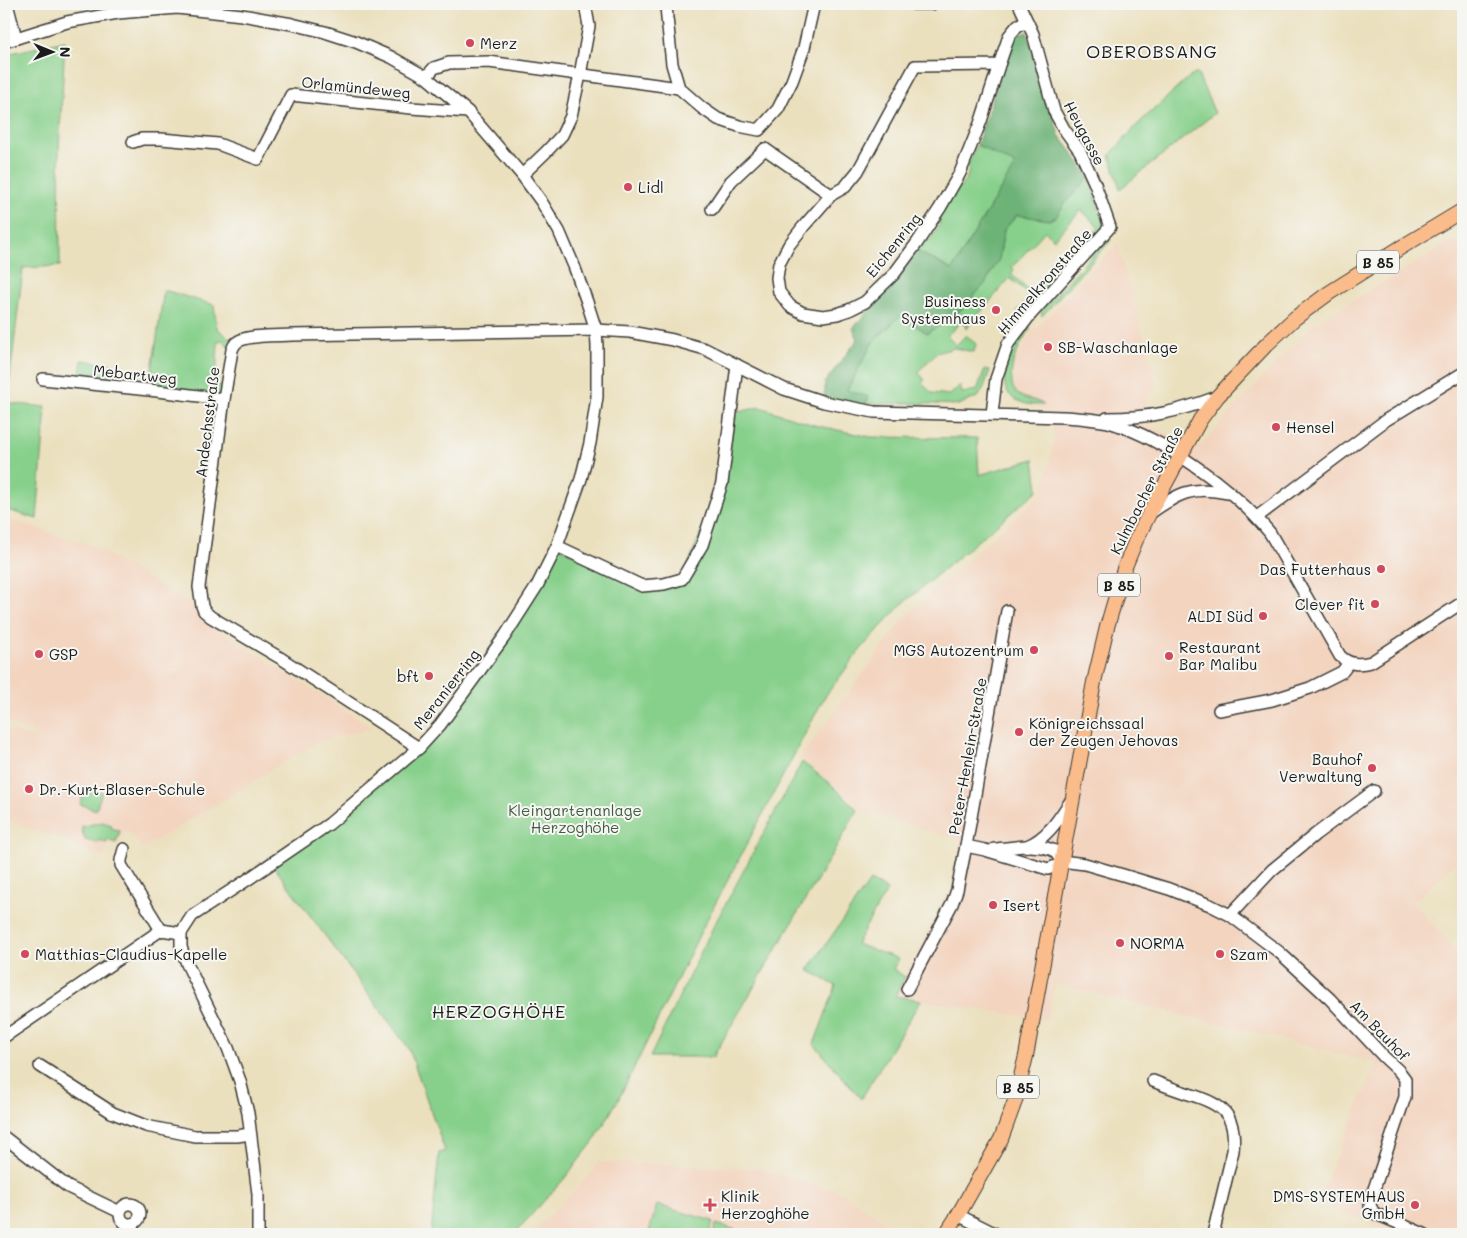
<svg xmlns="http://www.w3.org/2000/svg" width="1467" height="1238" font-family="Mali,sans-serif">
	<rect width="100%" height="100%" fill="#f6f6f2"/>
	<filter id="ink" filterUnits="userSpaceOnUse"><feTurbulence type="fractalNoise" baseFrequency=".02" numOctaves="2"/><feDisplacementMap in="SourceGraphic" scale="10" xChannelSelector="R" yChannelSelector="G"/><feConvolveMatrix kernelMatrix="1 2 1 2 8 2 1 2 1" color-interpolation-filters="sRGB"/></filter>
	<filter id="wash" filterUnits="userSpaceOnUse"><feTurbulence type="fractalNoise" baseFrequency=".0096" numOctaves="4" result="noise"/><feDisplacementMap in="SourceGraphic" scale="20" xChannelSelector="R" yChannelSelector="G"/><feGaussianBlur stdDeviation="1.12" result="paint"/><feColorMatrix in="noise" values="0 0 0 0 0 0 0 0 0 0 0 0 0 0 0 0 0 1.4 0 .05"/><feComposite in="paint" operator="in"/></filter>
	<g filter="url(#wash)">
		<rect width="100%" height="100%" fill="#ebe0be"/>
		<g fill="#f3d4bf">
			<path d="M 1463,235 L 1463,856 L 1414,902 L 1463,960 L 1463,1234 L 1398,1234 L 1317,1201 L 1377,1063 L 1056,984 L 1046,1020 L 895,996 L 951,889 L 961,840 L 864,812 L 833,784 L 800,758 L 906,616 L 1042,493 L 1055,438 L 1048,413 L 1014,394 L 1014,365 L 1030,335 L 1117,243 L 1157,383 L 1136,419 L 1198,448 L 1312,325 Z"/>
			<path d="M 4,518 L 91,545 L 199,609 L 204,621 L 373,728 L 319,741 L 142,849 L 132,835 L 123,832 L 119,845 L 109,842 L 104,857 L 74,847 L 75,843 L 4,820 L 4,729 L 35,738 L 32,731 L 4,722 Z"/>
			<path d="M 600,1162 L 754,1168 L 842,1192 L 902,1234 L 530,1234 L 576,1189 Z"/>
		</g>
		<g fill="#87d08b" stroke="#527654">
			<path d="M 65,41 L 59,149 L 60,266 L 23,268 L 7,403 L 46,407 L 37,519 L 4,509 L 4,70 L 7,54 Z"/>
			<path d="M 1197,73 L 1215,113 L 1120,189 L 1110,155 L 1138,124 L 1188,78 Z"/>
			<path d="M 977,145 L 1016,165 L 952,270 L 917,251 L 923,242 L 931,239 L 940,224 L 939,218 L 955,189 L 961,187 C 966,179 970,174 968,165 Z"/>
			<path d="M 1089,177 L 1104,225 L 1103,228 L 1069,264 L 1057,254 L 1059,253 L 1068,261 L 1099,227 L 1081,210 L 1054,239 L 1045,231 L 1012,267 L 1014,270 L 1011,274 L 1030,292 L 1027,296 L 1025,294 L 1026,292 L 1010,278 L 966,329 L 965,326 L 961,322 L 947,336 L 956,345 L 966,335 L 976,344 L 974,352 L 954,348 L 936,353 L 918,372 L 925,380 L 922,383 L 932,393 L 950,395 L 960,385 L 962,393 L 977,390 L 985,369 L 990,370 L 984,387 L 979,396 L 959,405 L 908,403 L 865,404 L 869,398 L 847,390 L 873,342 L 900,316 L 999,259 L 1004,230 L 1018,214 L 1049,220 L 1055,217 L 1065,203 Z"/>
			<path d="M 1109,236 L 1110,241 L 1042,316 L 1041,311 Z"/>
			<path d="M 1050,262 L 1061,274 L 1018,320 L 1018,310 L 1056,270 L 1049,263 Z"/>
			<path d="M 164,290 L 214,305 L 217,328 L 235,343 L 232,350 L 222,340 L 218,341 L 216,385 L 226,387 L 224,399 L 149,390 Z"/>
			<path d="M 1026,327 L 1031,328 C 1020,344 1009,362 1012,382 C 1012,387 1015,392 1019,395 C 1026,400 1036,399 1044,405 C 985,407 1003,359 1026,327 Z"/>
			<path d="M 82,360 L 115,365 L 113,387 L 79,383 Z"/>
			<path d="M 760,407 L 814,425 L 871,437 L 977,438 L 979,475 L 1034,459 L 1038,490 L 900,606 L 861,649 L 824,698 L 703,927 L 639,1058 L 618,1100 L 594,1141 L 564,1179 L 514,1234 L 431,1234 L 439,1153 L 445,1151 L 409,1049 L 272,864 L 329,824 L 440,725 L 557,546 L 642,586 L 682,579 L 722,483 L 730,414 Z"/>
			<path d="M 802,762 L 832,785 L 858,810 L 713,1057 L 650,1057 L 711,931 Z"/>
			<path d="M 85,787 L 102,792 L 96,810 L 80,804 Z"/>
			<path d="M 102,822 L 112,825 L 111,828 L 120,831 L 116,843 L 107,840 L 106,843 L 99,840 L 97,843 L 85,840 L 81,827 Z"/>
			<path d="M 870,881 L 887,890 L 856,944 L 899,959 L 893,969 L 905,977 L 895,996 L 921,1000 L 861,1099 L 814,1044 L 836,986 L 808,970 Z"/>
			<path d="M 657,1205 L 713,1221 L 709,1234 L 657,1234 L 649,1232 Z"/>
			<path d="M 716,1224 L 737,1230 L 736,1234 L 713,1234 Z"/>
		</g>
		<path fill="#6db277" stroke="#44674a" d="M 1027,32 L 1059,135 L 1072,152 L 1089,177 L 1065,203 L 1056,217 L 1049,220 L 1017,215 L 1004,230 L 999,259 L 985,284 L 954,317 L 927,333 L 900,316 L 873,342 L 847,390 L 869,397 L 861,410 L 824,402 L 825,382 L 858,339 L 853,328 L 876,303 L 917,251 L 952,270 L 1015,165 L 977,145 L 1012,38 L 1017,33 Z"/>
	</g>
	<g filter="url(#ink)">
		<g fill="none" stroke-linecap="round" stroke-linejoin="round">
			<defs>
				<g id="minor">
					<path d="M 7,4 L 16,38"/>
					<path d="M 666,4 L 667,18 L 672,64 L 679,88 L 702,108 L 718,119 L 739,126 L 759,130 L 778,109 L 792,81 L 804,48 L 814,4"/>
					<path d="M 914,4 L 932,4"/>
					<path d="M 4,42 L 67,22 L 118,13 L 177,8 L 242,15 L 292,24 L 325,32 L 356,42 L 391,57 L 426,77 L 468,112 L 522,175 L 541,201 L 559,231 L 574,266 L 587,302 L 596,330 L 597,346 L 597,397 L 590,443 L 581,479 L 557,546 L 537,586 L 505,636 L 440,725 L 419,748 L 329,824 L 247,880 L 192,916 L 181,933"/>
					<path d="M 999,65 L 915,66 L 858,171 L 845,187 L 831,195 L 803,227 L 789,245 L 779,264 L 777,278 L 779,292 L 790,306 L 803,313 L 823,316 L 837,314 L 849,310 L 865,302 L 894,274 L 917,243 L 940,208 L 960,173 L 981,121 L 999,65 L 1009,36 L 1018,25 L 1028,23"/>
					<path d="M 426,77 L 434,68 L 449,63 L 489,62 L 679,88"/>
					<path d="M 133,142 L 142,139 L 161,139 L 218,144 L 258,159 L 291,95 L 411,108 L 468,112"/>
					<path d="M 765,149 L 831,195"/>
					<path d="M 522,175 L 546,152 L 562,135 L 571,116 L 580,75 L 589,26 L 585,4"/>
					<path d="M 712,209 L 731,181 L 765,149"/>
					<path d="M 43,379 L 149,390 L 224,399"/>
					<path d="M 992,414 L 996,379 L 1008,344 L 1031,314 L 1110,227 L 1095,184 L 1080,151 L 1064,129 L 1054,111 L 1033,34 L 1019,4"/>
					<path d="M 1107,418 C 1150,418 1177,412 1217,397"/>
					<path d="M 1149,514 C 1177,494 1192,485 1227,493"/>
					<path d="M 1257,517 L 1386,420 L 1463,373"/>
					<path d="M 557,546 L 642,586 L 664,584 L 682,579 L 702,545 L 722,483 L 737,365"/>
					<path d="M 1219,710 L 1272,700 L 1310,688 L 1342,672 L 1349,663"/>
					<path d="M 419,748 L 282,659 L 211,617 L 204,611 L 202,606 L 199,587 L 224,399 L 232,350 C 233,347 234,345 236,343 C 245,334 279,336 292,335 L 596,330 L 630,332 L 673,340 L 705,349 L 784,389 L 824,402 L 874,412 L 1063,417 C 1079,418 1096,419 1112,423 C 1166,440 1234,489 1270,533 L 1340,656 C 1350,665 1359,665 1371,662 L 1463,602"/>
					<path d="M 966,846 L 985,850 L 1048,869 L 1058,865 L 1061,861"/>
					<path d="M 1027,846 C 1048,838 1060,817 1072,799"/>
					<path d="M 124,849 L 121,860 L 121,865 L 161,930"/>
					<path d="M 994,849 C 1014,848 1037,842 1055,851 L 1061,861"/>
					<path d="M 1061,861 L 1085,864 L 1123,875 L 1169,889 L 1210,905 L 1230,915 L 1279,952 L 1330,999 L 1384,1057 L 1399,1071 L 1405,1079 L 1405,1097 L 1371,1198 L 1370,1206 L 1374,1213 L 1424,1234"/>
					<path d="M 1230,915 L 1272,870 L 1316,834 L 1374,791"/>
					<path d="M 181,933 L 181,947 L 187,964 L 228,1048 L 240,1081 L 248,1113 L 258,1194 L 258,1234"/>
					<path d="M 907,989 L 952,904 L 957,890 L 966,846 L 1007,611"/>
					<path d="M 4,1037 L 161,930 L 181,933"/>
					<path d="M 40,1066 L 113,1113 L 146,1126 L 195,1136 L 237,1136 L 250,1134"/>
					<path d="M 1153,1081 C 1165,1086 1177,1090 1189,1094 C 1222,1104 1237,1114 1233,1151 L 1213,1234"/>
					<path d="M 4,1137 L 68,1187 L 120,1212"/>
					<circle cx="130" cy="1214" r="10"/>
					<path d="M 958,1215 L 996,1234"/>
				</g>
				<path id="major" d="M 946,1234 L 958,1215 L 1001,1139 L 1015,1101 L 1026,1056 L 1094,682 L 1107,627 L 1124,569 L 1136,540 L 1149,514 L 1200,420 L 1217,397 L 1267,344 L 1295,318 L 1329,293 L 1400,248 L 1463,210"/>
			</defs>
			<use href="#minor" stroke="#3b3934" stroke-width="14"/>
			<use href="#major" stroke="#3b3934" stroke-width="16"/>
			<use href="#minor" stroke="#fff" stroke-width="11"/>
			<use href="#major" stroke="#fabc8b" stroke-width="14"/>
		</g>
	</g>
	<g fill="#d1495b" stroke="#f6f6f2" stroke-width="2">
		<circle cx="470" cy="43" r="5"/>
		<circle cx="628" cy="187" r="5"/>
		<circle cx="996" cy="310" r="5"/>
		<circle cx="1048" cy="347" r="5"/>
		<circle cx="1276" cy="427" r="5"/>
		<circle cx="1381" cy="569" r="5"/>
		<circle cx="1375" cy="604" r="5"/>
		<circle cx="1263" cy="616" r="5"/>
		<circle cx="1034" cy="650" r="5"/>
		<circle cx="39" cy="654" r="5"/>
		<circle cx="1169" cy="656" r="5"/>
		<circle cx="429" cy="676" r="5"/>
		<circle cx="1019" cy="732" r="5"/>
		<circle cx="1372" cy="768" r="5"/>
		<circle cx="29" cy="789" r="5"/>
		<circle cx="993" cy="905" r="5"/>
		<circle cx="1120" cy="943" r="5"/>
		<circle cx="25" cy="954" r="5"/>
		<circle cx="1220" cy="954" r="5"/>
		<path d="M707.5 1197.5h5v5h5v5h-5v5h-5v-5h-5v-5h5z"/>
		<circle cx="1415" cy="1205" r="5"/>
	</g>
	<g text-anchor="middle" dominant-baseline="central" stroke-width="4" stroke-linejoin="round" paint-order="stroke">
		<g fill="#f6f6f2" stroke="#5d5d5c" stroke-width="1">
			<rect x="1357" y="250.5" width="42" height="23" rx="4"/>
			<rect x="1098" y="573.5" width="42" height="23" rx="4"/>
			<rect x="997" y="1075.5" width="42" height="23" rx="4"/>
		</g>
		<g font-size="14" font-weight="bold" fill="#1c1c1c">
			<text x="1378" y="262">B 85</text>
			<text x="1119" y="585">B 85</text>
			<text x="1018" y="1087">B 85</text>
		</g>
		<g font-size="15" fill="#1c1c1c" stroke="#f6f6f2" text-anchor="start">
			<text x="480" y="43">Merz</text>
			<text x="638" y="187">Lidl</text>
			<text x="986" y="301" text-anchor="end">Business<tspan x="986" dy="17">Systemhaus</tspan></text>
			<text x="1058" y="347">SB-Waschanlage</text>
			<text x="1286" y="427">Hensel</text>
			<text x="1371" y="569" text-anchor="end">Das Futterhaus</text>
			<text x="1365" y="604" text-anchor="end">Clever fit</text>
			<text x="1253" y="616" text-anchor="end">ALDI Süd</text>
			<text x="1179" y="647">Restaurant<tspan x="1179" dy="17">Bar Malibu</tspan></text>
			<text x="1024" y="650" text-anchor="end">MGS Autozentrum</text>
			<text x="49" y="654">GSP</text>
			<text x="419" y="676" text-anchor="end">bft</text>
			<text x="1029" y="723">Königreichssaal<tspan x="1029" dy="17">der Zeugen Jehovas</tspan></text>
			<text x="1362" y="759" text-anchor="end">Bauhof<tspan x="1362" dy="17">Verwaltung</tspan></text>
			<text x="39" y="789">Dr.-Kurt-Blaser-Schule</text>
			<text x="1003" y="905">Isert</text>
			<text x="1130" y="943">NORMA</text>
			<text x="35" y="954">Matthias-Claudius-Kapelle</text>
			<text x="1230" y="954">Szam</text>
			<text x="721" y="1196">Klinik<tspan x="721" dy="17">Herzoghöhe</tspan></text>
			<text x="1405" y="1196" text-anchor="end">DMS-SYSTEMHAUS<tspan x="1405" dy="17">GmbH</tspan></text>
		</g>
		<g font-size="15" fill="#1c1c1c" stroke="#f6f6f2">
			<text transform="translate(356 87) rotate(6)">Orlamündeweg</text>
			<text transform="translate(1085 133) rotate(62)">Heugasse</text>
			<text transform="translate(893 245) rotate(-51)">Eichenring</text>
			<text transform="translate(1044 281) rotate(-49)">Himmelkronstraße</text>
			<text transform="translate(135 374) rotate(6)">Mebartweg</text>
			<text transform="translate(207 422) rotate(-83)">Andechsstraße</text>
			<text transform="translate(1146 490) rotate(-63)">Kulmbacher Straße</text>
			<text transform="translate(446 689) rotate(-52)">Meranierring</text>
			<text transform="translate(967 756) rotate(-80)">Peter-Henlein-Straße</text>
			<text transform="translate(1380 1030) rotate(46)">Am Bauhof</text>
		</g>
		<g font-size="15" fill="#415b43" stroke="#f6f6f2">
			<text x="575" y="810">Kleingartenanlage<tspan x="575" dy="17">Herzoghöhe</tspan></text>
		</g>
		<g font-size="18" letter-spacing="1" fill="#1c1c1c" stroke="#f6f6f2">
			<text x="1152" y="51">OBEROBSANG</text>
			<text x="499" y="1011">HERZOGHÖHE</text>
		</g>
	</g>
	<rect width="1467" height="1238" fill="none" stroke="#f6f6f2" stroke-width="20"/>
	<g transform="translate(52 52) rotate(91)" stroke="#f6f6f2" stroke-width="4" paint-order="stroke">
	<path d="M0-4L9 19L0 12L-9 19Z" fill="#1c1c1c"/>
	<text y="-8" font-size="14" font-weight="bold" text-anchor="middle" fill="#1c1c1c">N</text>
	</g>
</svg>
